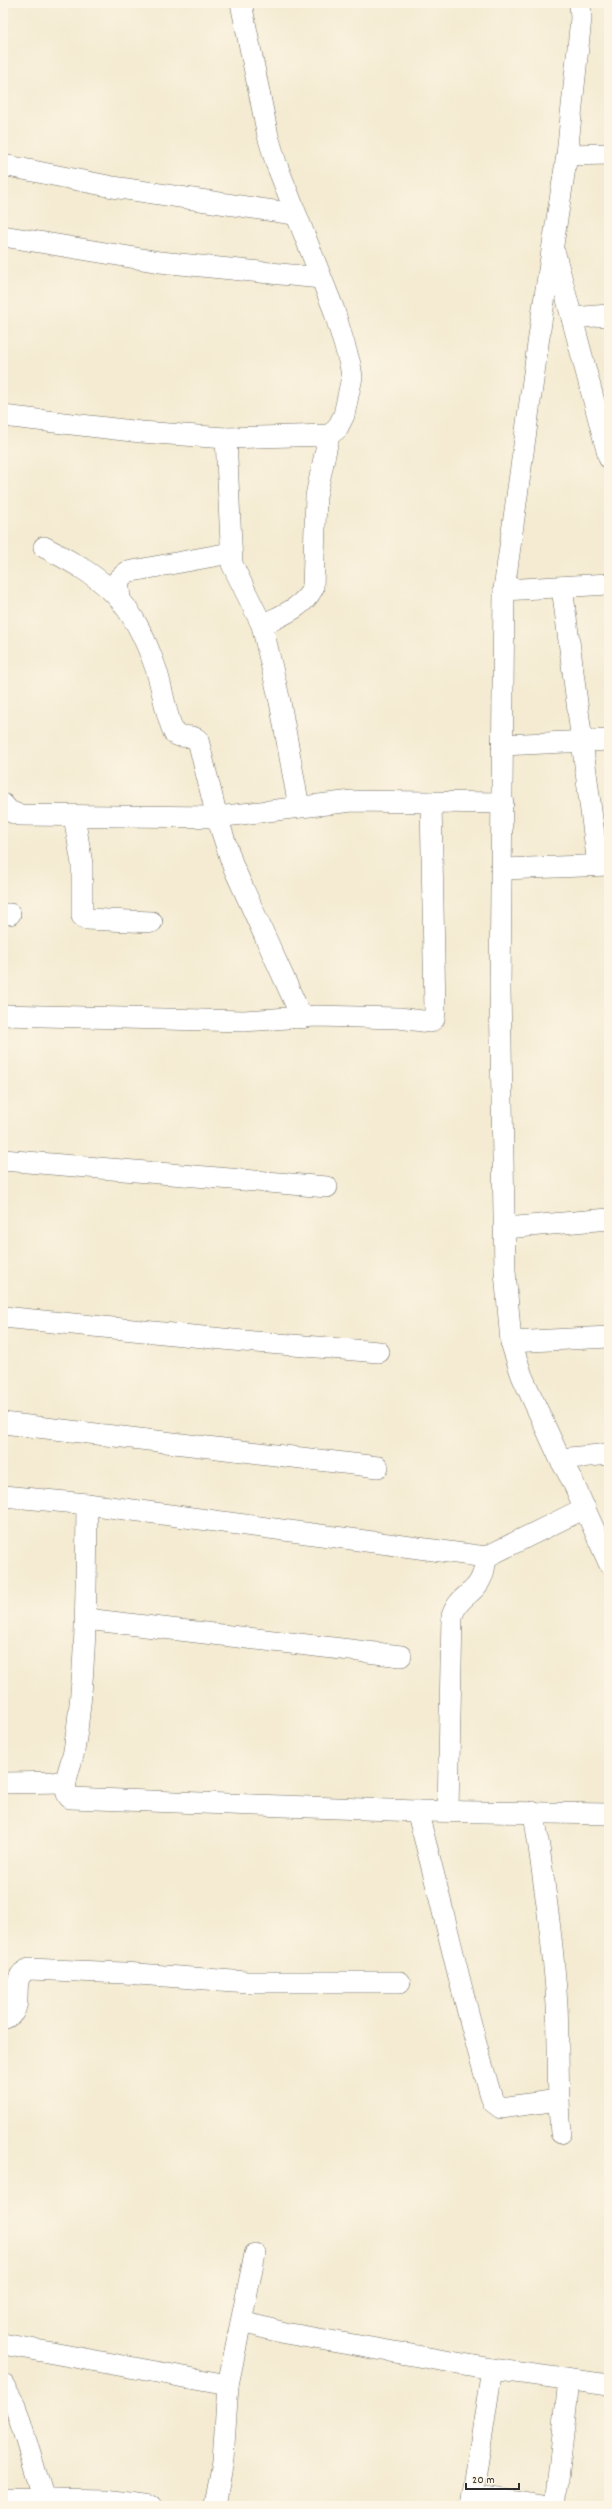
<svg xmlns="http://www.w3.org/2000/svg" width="612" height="2509" font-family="Dekko,sans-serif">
	<rect width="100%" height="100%" fill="#fcf5e5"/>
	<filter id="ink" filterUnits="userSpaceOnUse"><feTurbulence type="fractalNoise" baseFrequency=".025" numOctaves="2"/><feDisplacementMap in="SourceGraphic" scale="8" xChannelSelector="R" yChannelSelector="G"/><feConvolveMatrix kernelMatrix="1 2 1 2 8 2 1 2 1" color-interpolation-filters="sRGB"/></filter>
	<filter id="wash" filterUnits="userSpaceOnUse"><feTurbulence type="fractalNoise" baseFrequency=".012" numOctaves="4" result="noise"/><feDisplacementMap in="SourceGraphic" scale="16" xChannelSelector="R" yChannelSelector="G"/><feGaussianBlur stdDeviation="0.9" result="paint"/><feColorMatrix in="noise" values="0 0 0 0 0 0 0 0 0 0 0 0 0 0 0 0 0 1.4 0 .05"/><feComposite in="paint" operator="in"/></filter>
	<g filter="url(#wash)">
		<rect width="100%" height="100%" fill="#f4ebd2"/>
	</g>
	<g filter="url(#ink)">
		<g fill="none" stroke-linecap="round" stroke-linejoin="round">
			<defs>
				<g id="minor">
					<path d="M 241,3 L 268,136 L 276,163 L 334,310 L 350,364 L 352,377 L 344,415 L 337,429 L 329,435 L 226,438 L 232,564 L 262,625 L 280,702 L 299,807"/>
					<path d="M 580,3 L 581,18 L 567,155 L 542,315 L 504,590 L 500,988 L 505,1271 L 511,1342 L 522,1376 L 560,1459 L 572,1480 L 609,1563"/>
					<path d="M 567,155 L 609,154"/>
					<path d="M 3,165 L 113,187 L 294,214"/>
					<path d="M 3,236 L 160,262 L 321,278"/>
					<path d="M 555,254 L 609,458"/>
					<path d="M 572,318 L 609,315"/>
					<path d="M 3,416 L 141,432 L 226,438"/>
					<path d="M 44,547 C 107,580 132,599 156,669 C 163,690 165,713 174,733 C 181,740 191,733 198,740 L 217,817 L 233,866 L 302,1018"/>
					<path d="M 562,587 L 598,865"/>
					<path d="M 504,590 L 609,584"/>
					<path d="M 120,599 L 118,580 L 127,572 L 230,553"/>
					<path d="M 262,625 C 282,615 303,608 313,588 L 316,496 L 329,435"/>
					<path d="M 502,745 L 609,740"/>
					<path d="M 3,804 L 9,811 L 19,815 L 217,817 L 352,801 L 503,803"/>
					<path d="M 74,816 L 82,864 L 82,916 L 86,919 L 152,922"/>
					<path d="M 502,869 L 609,865"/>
					<path d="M 3,914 L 10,914"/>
					<path d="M 3,1015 L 244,1021 L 316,1016 L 399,1018 L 430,1022 L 434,1019 L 435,1011 L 431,802"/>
					<path d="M 3,1160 L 327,1187"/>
					<path d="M 506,1228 L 609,1219"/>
					<path d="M 3,1317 L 243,1341 L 379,1352"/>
					<path d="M 511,1342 L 609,1337"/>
					<path d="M 3,1423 L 378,1467"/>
					<path d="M 560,1459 L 609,1454"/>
					<path d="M 3,1496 L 87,1504 L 486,1557 L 585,1508"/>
					<path d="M 87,1504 C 86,1587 87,1670 74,1751 C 72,1764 59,1788 70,1798 L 417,1811 L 609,1814"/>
					<path d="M 86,1619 L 401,1656"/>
					<path d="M 3,1783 L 66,1782"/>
					<path d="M 417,1811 C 444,1907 463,2006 493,2102 L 501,2108 L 558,2100"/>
					<path d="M 448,1811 L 452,1616 C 461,1589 483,1597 486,1557"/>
					<path d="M 534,1812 C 543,1876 553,1940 557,2005 C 559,2048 557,2090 561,2133"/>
					<path d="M 3,2019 C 30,2011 5,1978 29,1969 L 124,1973 L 247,1982 L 400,1982"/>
					<path d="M 242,2322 L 285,2333 L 492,2369 L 609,2385"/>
					<path d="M 3,2344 L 228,2385 L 255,2254"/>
					<path d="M 3,2384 L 15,2405 L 46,2506"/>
					<path d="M 473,2495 L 543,2506"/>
					<path d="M 3,2498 L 106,2500 L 151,2506"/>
					<path d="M 215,2506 L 223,2460 L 228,2385"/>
					<path d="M 471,2506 L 492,2369"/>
					<path d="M 555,2506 L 569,2380"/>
				</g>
			</defs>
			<use href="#minor" stroke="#716e65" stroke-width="22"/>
			<use href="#minor" stroke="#fff" stroke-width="21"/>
		</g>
	</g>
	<rect width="612" height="2509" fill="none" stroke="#fcf5e5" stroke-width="16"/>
	<path d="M466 2483v6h53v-6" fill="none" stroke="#2b2b2b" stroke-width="2"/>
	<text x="472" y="2483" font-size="12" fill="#2b2b2b" stroke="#fcf5e5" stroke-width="3" paint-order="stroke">20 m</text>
</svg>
